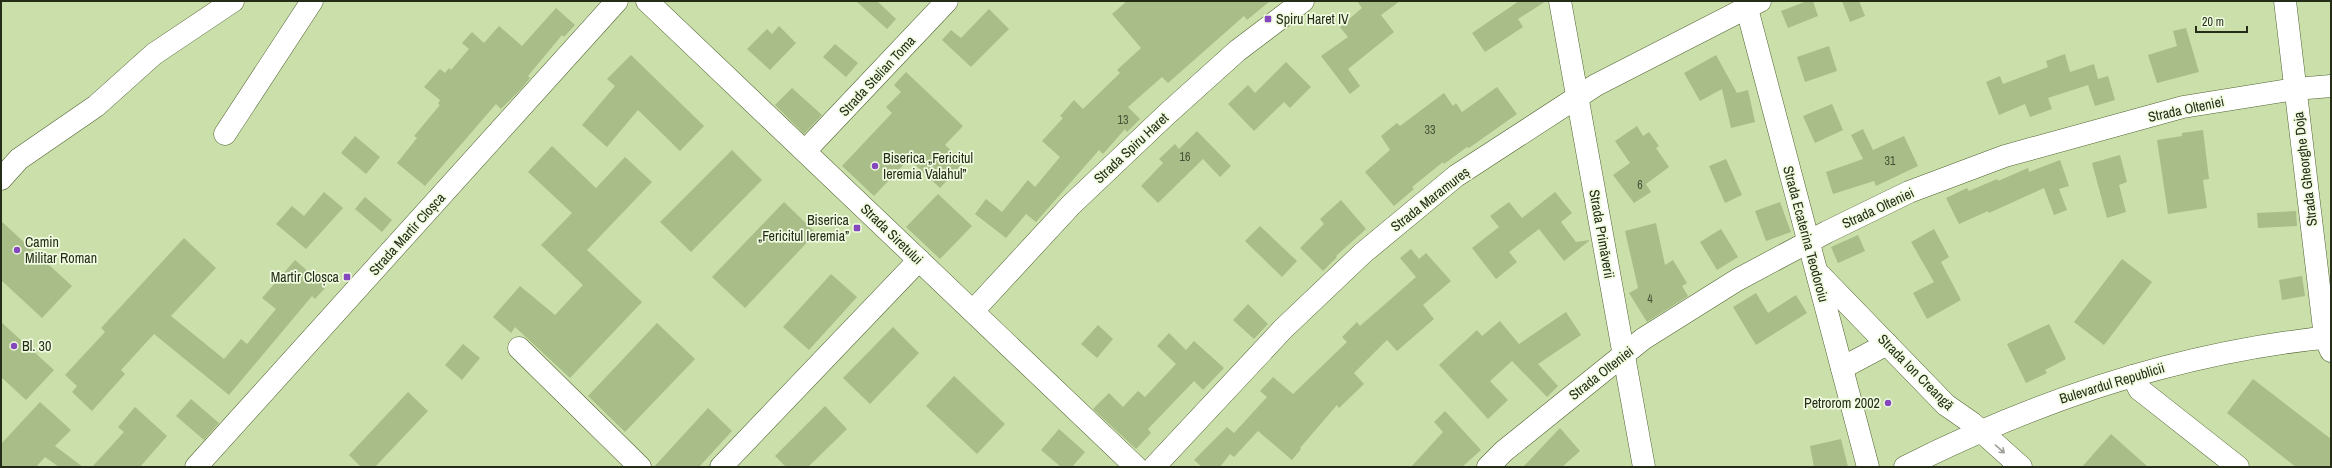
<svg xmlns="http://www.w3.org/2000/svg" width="2332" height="468" font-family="'Archivo Narrow',sans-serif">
	<rect width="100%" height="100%" fill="#cadfa9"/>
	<g fill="#a8bd88">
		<path d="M 856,1 L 877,1 L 896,19 L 887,29 Z"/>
		<path d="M 1127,1 L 1270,1 L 1247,20 L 1244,16 L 1168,83 L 1162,77 L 1128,107 L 1140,119 L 1127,132 L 1125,129 L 1103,154 L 1099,150 L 1036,222 L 1026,214 L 1006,238 L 975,214 L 986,199 L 1002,212 L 1028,180 L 1035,187 L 1060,157 L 1042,141 L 1063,118 L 1060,116 L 1074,100 L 1083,109 L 1120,73 L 1117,70 L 1141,48 L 1112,14 Z"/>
		<path d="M 1357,1 L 1400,1 L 1381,15 L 1394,32 L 1348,69 L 1360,86 L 1350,94 L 1321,56 L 1348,37 L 1340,27 L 1362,8 Z"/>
		<path d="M 1519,1 L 1546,1 L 1518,19 L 1523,27 L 1485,52 L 1472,33 Z"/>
		<path d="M 1807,1 L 1813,1 L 1818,16 L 1788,28 L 1781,11 Z"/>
		<path d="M 1842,1 L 1859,1 L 1865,16 L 1850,22 Z"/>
		<path d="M 556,8 L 575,25 L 564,37 L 562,35 L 528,76 L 530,78 L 521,89 L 501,109 L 496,104 L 425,186 L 397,163 L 417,138 L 414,136 L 440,105 L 438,104 L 440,100 L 424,87 L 440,69 L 445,73 L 449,68 L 451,70 L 469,49 L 462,43 L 472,32 L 484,43 L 499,26 L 522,46 Z"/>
		<path d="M 989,9 L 1009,29 L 971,67 L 942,40 L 951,30 L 961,38 Z"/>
		<path d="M 779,26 L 796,43 L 770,70 L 747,49 L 767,29 L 772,34 Z"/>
		<path d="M 2186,28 L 2199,72 L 2157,83 L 2148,55 L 2177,46 L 2173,31 Z"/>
		<path d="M 835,44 L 858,63 L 846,77 L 823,57 Z"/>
		<path d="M 1829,46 L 1837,71 L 1805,82 L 1797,57 Z"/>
		<path d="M 2065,54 L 2070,72 L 2094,64 L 2098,79 L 2108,76 L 2115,100 L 2095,106 L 2088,85 L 2048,98 L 2052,109 L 2030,117 L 2025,104 L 1999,115 L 1986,82 L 2000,76 L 2003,84 L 2048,67 L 2046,61 Z"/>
		<path d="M 631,55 L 704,126 L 680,151 L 638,110 L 607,147 L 582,125 L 615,86 L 607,79 Z"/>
		<path d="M 1716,55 L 1737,93 L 1748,90 L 1755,122 L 1731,128 L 1722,89 L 1700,101 L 1684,73 Z"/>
		<path d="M 1286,62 L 1311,87 L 1290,108 L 1284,102 L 1254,131 L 1228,104 L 1248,85 L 1255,93 Z"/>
		<path d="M 906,72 L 963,126 L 945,145 L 964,162 L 940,188 L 909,159 L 874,196 L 842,166 L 892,113 L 886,107 L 901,92 L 894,85 Z"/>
		<path d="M 1497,87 L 1517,114 L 1469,148 L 1467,147 L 1444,164 L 1443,162 L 1412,187 L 1414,189 L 1394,206 L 1365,172 L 1390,150 L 1381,136 L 1397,123 L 1400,126 L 1444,93 L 1453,106 L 1456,103 L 1462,112 Z"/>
		<path d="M 792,88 L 822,115 L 804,134 L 775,105 Z"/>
		<path d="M 1832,104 L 1843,130 L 1815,143 L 1803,116 Z"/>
		<path d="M 1637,126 L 1643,136 L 1649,132 L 1659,146 L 1656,148 L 1669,167 L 1646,184 L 1651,192 L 1634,203 L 1613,175 L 1630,163 L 1615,141 Z"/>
		<path d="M 1863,129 L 1873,150 L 1904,136 L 1918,166 L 1876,186 L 1874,181 L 1833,194 L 1826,172 L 1863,159 L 1851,135 Z"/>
		<path d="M 2203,130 L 2209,179 L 2203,180 L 2207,208 L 2168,214 L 2157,140 L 2182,136 L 2182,133 Z"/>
		<path d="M 1197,131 L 1231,166 L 1220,177 L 1203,159 L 1158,203 L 1141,186 L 1163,163 L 1159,159 L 1175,144 L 1179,149 Z"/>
		<path d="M 355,136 L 380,157 L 366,174 L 341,153 Z"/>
		<path d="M 552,146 L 596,188 L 625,157 L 652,182 L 587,250 L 642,302 L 570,378 L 515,327 L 511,333 L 493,317 L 520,286 L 555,315 L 583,285 L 541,245 L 572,213 L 528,172 Z"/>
		<path d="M 732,150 L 762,180 L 691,252 L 660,222 Z"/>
		<path d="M 2120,155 L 2127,182 L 2119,185 L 2126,212 L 2107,218 L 2092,163 Z"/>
		<path d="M 1726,159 L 1742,195 L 1725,203 L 1709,166 Z"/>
		<path d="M 2060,160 L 2069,186 L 2059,189 L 2067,210 L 2054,215 L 2044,188 L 1989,213 L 1988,211 L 1959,224 L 1946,198 L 1967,188 L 1969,191 L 1997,179 L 1998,181 L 2028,168 L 2029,172 Z"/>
		<path d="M 324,192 L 343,208 L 306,249 L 276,224 L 292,206 L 304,216 Z"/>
		<path d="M 1555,192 L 1572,213 L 1561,222 L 1576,242 L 1590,240 L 1564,261 L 1539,229 L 1509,252 L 1517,262 L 1496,279 L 1472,248 L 1499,227 L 1490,216 L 1509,202 L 1522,218 Z"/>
		<path d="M 938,194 L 972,226 L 940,259 L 906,227 Z"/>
		<path d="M 365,197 L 392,220 L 382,232 L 355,209 Z"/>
		<path d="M 1341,200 L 1366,229 L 1336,256 L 1337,257 L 1323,271 L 1300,248 L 1324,224 L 1320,219 Z"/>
		<path d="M 784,202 L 816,233 L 745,308 L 712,277 Z"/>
		<path d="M 1780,202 L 1791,232 L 1766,241 L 1755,211 Z"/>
		<path d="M 2296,211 L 2297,226 L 2258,228 L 2257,213 Z"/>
		<path d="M 1,221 L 72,286 L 42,318 L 1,280 Z"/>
		<path d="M 1656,223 L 1665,265 L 1673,260 L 1687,283 L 1682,286 L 1688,296 L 1647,322 L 1629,293 L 1638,288 L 1625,231 Z"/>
		<path d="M 1260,226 L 1297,261 L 1282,277 L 1245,241 Z"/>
		<path d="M 1721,229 L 1738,257 L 1717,270 L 1700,242 Z"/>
		<path d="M 1934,229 L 1949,257 L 1941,262 L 1961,300 L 1927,319 L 1913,293 L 1934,282 L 1911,242 Z"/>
		<path d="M 1858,235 L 1865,251 L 1838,263 L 1831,247 Z"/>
		<path d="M 184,238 L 216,268 L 171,316 L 224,359 L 241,339 L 247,344 L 276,309 L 262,298 L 295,260 L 326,287 L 315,299 L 312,296 L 229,395 L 154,334 L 121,370 L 125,374 L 92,411 L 72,392 L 77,386 L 65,375 L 105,332 L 101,328 Z"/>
		<path d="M 1411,249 L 1419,259 L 1426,253 L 1451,281 L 1423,305 L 1434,319 L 1397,351 L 1387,340 L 1354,373 L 1364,384 L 1339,408 L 1337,405 L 1300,448 L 1301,449 L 1292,460 L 1258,431 L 1234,457 L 1230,454 L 1220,467 L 1202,467 L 1194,460 L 1227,427 L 1234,433 L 1267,397 L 1260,391 L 1273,377 L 1293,394 L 1347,342 L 1342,337 L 1357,322 L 1360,326 L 1416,277 L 1400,258 Z"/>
		<path d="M 2122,259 L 2152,282 L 2104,345 L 2074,322 Z"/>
		<path d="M 831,274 L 857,297 L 809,350 L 783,327 Z"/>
		<path d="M 2302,276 L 2305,296 L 2282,300 L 2279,280 Z"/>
		<path d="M 1756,293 L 1768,313 L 1796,295 L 1807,313 L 1756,345 L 1733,307 Z"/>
		<path d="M 1248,304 L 1268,324 L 1254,339 L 1233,320 Z"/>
		<path d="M 1566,312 L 1581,335 L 1538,364 L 1558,386 L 1547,397 L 1512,361 L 1490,381 L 1508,400 L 1488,419 L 1439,365 L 1477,330 L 1482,336 L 1500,321 L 1519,344 Z"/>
		<path d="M 1,322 L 54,370 L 26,400 L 1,377 Z"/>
		<path d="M 657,323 L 695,359 L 625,432 L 588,396 Z"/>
		<path d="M 2049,324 L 2066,359 L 2045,370 L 2047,373 L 2026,383 L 2007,344 Z"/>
		<path d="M 1098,325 L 1113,339 L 1097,358 L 1081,344 Z"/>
		<path d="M 893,327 L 919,353 L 870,404 L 843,378 Z"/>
		<path d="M 1169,333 L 1186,350 L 1194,341 L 1224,368 L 1203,390 L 1194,381 L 1148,429 L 1151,433 L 1136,449 L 1093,409 L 1109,393 L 1123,407 L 1138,391 L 1145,397 L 1176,364 L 1157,346 Z"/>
		<path d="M 463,344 L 480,358 L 462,380 L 445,365 Z"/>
		<path d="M 954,376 L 1005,424 L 977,454 L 926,406 Z"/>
		<path d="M 2253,379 L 2331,439 L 2331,467 L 2296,467 L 2227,413 Z"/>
		<path d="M 408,392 L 428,411 L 375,467 L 361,467 L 349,455 Z"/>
		<path d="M 191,399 L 219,423 L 204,440 L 176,416 Z"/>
		<path d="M 40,402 L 71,430 L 55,446 L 83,467 L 59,467 L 45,457 L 36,467 L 1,467 L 1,444 Z"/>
		<path d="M 825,406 L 847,429 L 808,467 L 786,467 L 775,456 Z"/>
		<path d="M 135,407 L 167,436 L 140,467 L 92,467 L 124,432 L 118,427 Z"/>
		<path d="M 708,408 L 732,431 L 699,467 L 654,467 Z"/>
		<path d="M 1445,411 L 1481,450 L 1462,467 L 1411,467 L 1443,432 L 1434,422 Z"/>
		<path d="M 1560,428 L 1580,451 L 1562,467 L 1523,467 Z"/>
		<path d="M 1059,429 L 1085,452 L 1072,467 L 1061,467 L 1041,450 Z"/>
		<path d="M 2111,434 L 2148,467 L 2082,467 Z"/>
		<path d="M 1841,439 L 1848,467 L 1814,467 L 1810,446 Z"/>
	</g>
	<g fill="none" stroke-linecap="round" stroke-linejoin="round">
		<defs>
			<g id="minor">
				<path d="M 647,1 L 1136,467"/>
				<path d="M 1745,1 L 1868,467"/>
				<path d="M 2285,1 L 2325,337 L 2331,351"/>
				<path d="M 225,134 L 312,1"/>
				<path d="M 806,150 L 947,1"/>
				<path d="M 1,179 L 19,159 L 96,106 L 154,54 L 233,1"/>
				<path d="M 1817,272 L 1946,405 L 1972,423 L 2021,467"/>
				<path d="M 973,311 L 1071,205 L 1167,114 L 1237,51 L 1303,1"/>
				<path d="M 519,348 L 640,467"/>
				<path d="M 1842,368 L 1887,344"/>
				<path d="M 2133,376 L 2139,389 L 2238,467"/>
				<path d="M 196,467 L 617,1"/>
				<path d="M 721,467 L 919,260"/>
				<path d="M 1154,467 L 1283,329 L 1363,253 L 1456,176 L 1596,85 L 1760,1"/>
				<path d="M 1488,467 L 1504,451 L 1643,339 L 1737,280 L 1827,232 L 1909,192 L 2005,156 L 2183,107 L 2295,89 L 2331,86"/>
			</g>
			<g id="major">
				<path d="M 1560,1 L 1644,467"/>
				<path d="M 1905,467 C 2040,399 2181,352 2331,337"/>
			</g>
		</defs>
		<use href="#minor" stroke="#516332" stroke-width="23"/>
		<use href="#major" stroke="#516332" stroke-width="23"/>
		<use href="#minor" stroke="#fff" stroke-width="22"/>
		<use href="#major" stroke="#fff" stroke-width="22"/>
	</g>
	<defs><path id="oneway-shaft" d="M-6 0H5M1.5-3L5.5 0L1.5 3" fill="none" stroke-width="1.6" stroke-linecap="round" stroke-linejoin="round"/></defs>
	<use stroke="#9da097" href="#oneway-shaft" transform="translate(2000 449) rotate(41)"/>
	<g fill="#8547bd" stroke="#f0fbe0" stroke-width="1.5">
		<rect x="1264" y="15" width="8" height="8" rx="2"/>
		<circle cx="875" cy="166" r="4"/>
		<rect x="853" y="224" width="8" height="8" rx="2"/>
		<circle cx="17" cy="250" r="4"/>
		<rect x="343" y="273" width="8" height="8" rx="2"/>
		<circle cx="14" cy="346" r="4"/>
		<circle cx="1888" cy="403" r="4"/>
	</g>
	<g text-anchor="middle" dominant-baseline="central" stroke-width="3.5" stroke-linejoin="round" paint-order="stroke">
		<g font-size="12" fill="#465134">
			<text x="1123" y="120">13</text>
			<text x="1430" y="130">33</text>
			<text x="1185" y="157">16</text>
			<text x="1890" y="161">31</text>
			<text x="1640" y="185">6</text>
			<text x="1650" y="299">4</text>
		</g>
		<g font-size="14" fill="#252d18" stroke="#f0fbe0" text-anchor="start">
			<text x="1276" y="19">Spiru Haret IV</text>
			<text x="883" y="158">Biserica „Fericitul<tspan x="883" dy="16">Ieremia Valahul”</tspan></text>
			<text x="849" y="220" text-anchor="end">Biserica<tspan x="849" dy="16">„Fericitul Ieremia”</tspan></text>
			<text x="25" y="242">Camin<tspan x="25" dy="16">Militar Roman</tspan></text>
			<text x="339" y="277" text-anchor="end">Martir Cloșca</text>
			<text x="22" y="346">Bl. 30</text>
			<text x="1880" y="403" text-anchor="end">Petrorom 2002</text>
		</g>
		<g font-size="14" fill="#252d18" stroke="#f0fbe0">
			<text transform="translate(877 76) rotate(-47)">Strada Stelian Toma</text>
			<text transform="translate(2186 109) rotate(-12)">Strada Olteniei</text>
			<text transform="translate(1131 148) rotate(-43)">Strada Spiru Haret</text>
			<text transform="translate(2305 169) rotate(-97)">Strada Gheorghe Doja</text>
			<text transform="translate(1430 199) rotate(-38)">Strada Maramureș</text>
			<text transform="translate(1878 208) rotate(-25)">Strada Olteniei</text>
			<text transform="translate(407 234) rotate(-48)">Strada Martir Cloșca</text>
			<text transform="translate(892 234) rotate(44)">Strada Siretului</text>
			<text transform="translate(1602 234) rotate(80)">Strada Primăverii</text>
			<text transform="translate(1806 234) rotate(75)">Strada Ecaterina Teodoroiu</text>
			<text transform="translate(1916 372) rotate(45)">Strada Ion Creangă</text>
			<text transform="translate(1601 373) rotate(-38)">Strada Olteniei</text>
			<text transform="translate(2112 383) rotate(-17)">Bulevardul Republicii</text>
		</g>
	</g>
	<rect width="2332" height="468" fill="none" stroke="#252d18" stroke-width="4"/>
	<path d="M2196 26v6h51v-6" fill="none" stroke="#252d18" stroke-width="2"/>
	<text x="2202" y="26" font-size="12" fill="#252d18" stroke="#f0fbe0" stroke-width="3" paint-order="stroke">20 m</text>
</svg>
